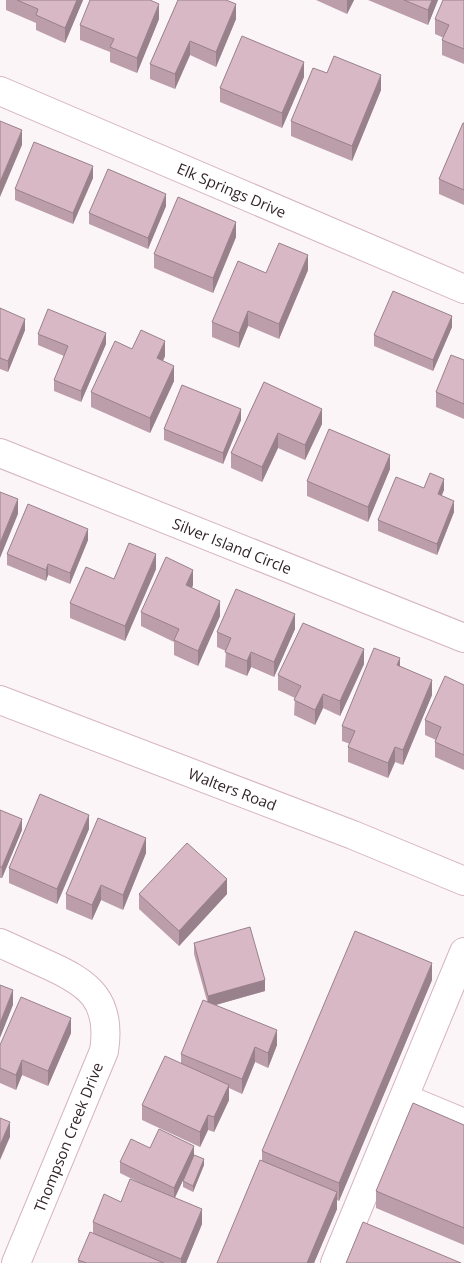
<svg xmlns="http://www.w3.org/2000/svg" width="464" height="1263" font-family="'Open Sans',sans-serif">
	<rect width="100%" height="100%" fill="#fcf5f8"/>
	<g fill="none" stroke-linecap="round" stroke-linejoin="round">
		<defs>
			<g id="minor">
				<path id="s1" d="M 0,91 L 464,289"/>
				<path id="s2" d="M 0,453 L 464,638"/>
				<path id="s3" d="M 0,700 L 353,835 L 464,881"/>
				<path d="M 0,943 C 15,950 31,957 46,964 C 89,983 112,1000 104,1051 L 16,1263"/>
				<path d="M 404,1098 L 464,1123"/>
				<path d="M 335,1263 L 464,952"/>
			</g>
		</defs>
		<use href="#minor" stroke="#d5b4c1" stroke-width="30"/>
		<use href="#minor" stroke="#fff" stroke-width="28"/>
	</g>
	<g fill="#bb9ea9">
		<path d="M 6,0 L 83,0 L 65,43 L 36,30 L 36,23 L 6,10 Z"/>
		<path d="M 178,0 L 236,19 L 216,67 L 190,55 L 175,89 L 150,79 L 150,64 Z"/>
		<path d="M 316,0 L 354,0 L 347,14 Z"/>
		<path d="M 368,0 L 438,0 L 428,25 Z"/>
		<path d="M 464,0 L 464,64 L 442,55 L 442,40 L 444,38 L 435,34 L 435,19 Z"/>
		<path d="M 159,19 L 137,73 L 110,62 L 110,52 L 80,40 L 80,25 Z"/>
		<path d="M 327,73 L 381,90 L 352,161 L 291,136 L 291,121 Z"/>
		<path d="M 304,77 L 282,128 L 220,102 L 220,88 Z"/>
		<path d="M 464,123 L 464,205 L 439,194 L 439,179 Z"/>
		<path d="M 93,178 L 73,224 L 15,200 L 15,189 Z"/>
		<path d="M 166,206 L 148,249 L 89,224 L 89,213 Z"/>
		<path d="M 236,237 L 213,293 L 154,268 L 154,254 Z"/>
		<path d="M 308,270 L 279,339 L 248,326 L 239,348 L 212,337 L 212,322 L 266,273 Z"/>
		<path d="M 0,308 L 25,330 L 8,372 L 0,369 Z"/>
		<path d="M 452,327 L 433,371 L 374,346 L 374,335 Z"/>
		<path d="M 38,334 L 106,344 L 81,402 L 54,391 L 54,380 L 64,356 L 38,345 Z"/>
		<path d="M 132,349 L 165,356 L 163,361 L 174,381 L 150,433 L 91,407 L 91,392 Z"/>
		<path d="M 464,360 L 464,419 L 436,407 L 436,392 Z"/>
		<path d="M 264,382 L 322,424 L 305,460 L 278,448 L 262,482 L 231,468 L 231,453 Z"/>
		<path d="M 241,420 L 223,464 L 164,440 L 164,429 Z"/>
		<path d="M 390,469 L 368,522 L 307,496 L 307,481 Z"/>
		<path d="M 424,488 L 444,490 L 441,496 L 454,512 L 437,555 L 378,531 L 378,520 Z"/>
		<path d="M 88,540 L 70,584 L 48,575 L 46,581 L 7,565 L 7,554 Z"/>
		<path d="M 156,569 L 125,641 L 70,618 L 70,603 L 114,579 Z"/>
		<path d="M 193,585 L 192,588 L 220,616 L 198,666 L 174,655 L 174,642 L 141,626 L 141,612 Z"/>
		<path d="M 295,629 L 274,677 L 251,667 L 247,676 L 225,667 L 226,651 L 217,647 L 217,632 Z"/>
		<path d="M 364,664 L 340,716 L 323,708 L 315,725 L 294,715 L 295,698 L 278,690 L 278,675 Z"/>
		<path d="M 400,666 L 432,695 L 403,765 L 395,762 L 388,778 L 348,762 L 348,747 L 350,744 L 342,741 L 342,726 Z"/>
		<path d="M 464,685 L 464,770 L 435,757 L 435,742 L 436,740 L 425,735 L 425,720 Z"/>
		<path d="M 0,810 L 22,830 L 2,878 L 0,878 Z"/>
		<path d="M 89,829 L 57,904 L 9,883 L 9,868 Z"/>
		<path d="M 146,853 L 123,910 L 101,900 L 92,920 L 66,909 L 66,894 Z"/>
		<path d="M 139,894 L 227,894 L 179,946 L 139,909 Z"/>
		<path d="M 194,943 L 265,991 L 216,1005 L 277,1045 L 268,1068 L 255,1062 L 242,1094 L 229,1088 L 229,1100 L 214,1132 L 208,1130 L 200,1147 L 142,1120 L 142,1105 L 181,1063 L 181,1054 L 207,1001 L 194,954 Z"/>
		<path d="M 432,980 L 339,1201 L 337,1200 L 337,1209 L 314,1263 L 217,1263 L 262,1160 L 262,1151 Z"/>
		<path d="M 71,1033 L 48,1086 L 22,1075 L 16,1090 L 0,1083 L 0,1045 Z"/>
		<path d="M 464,1125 L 464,1245 L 376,1208 L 376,1191 Z"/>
		<path d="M 150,1148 L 194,1155 L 204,1165 L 193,1192 L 183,1187 L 183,1181 L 184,1178 L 175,1198 L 202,1224 L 186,1263 L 78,1263 L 78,1260 L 93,1233 L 93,1222 L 121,1202 L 148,1187 L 120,1173 L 120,1162 Z"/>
	</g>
	<g fill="#98818a">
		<path d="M 77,0 L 83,0 L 65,43 L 65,28 Z"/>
		<path d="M 347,0 L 354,0 L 347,14 Z"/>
		<path d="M 432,0 L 438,0 L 428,25 L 428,10 Z"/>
		<path d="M 159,4 L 159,19 L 137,73 L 137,58 Z"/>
		<path d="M 236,4 L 236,19 L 216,67 L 216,52 Z"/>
		<path d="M 190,41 L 190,55 L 175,89 L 175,74 Z"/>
		<path d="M 304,62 L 304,77 L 282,128 L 282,113 Z"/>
		<path d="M 381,75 L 381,90 L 352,161 L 352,146 Z"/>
		<path d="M 22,130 L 22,145 L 0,197 L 0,182 Z"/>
		<path d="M 93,166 L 93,178 L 73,224 L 73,213 Z"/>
		<path d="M 166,194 L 166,206 L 148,249 L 148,238 Z"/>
		<path d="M 236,222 L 236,237 L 213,293 L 213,278 Z"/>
		<path d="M 308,255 L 308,270 L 279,339 L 279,324 Z"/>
		<path d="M 248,311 L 248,326 L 239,348 L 239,333 Z"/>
		<path d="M 452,316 L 452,327 L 433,371 L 433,360 Z"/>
		<path d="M 25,319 L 25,330 L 8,372 L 8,361 Z"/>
		<path d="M 106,333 L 106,344 L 81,402 L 81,391 Z"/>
		<path d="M 165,341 L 165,356 L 157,373 L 157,358 Z"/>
		<path d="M 174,366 L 174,381 L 150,433 L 150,418 Z"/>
		<path d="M 241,409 L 241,420 L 223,464 L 223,453 Z"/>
		<path d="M 322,409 L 322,424 L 305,460 L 305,445 Z"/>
		<path d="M 278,433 L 278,448 L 262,482 L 262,467 Z"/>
		<path d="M 390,455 L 390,469 L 368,522 L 368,507 Z"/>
		<path d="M 444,479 L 444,490 L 438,505 L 438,494 Z"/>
		<path d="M 18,499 L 18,514 L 0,558 L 0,543 Z"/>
		<path d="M 454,501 L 454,512 L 437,555 L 437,544 Z"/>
		<path d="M 88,529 L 88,540 L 70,584 L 70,573 Z"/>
		<path d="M 156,554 L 156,569 L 125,641 L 125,626 Z"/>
		<path d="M 48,564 L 48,575 L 46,581 L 46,570 Z"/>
		<path d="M 193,570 L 193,585 L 186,600 L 186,585 Z"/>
		<path d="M 220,601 L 220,616 L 198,666 L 198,651 Z"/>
		<path d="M 295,614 L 295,629 L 274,677 L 274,662 Z"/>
		<path d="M 364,649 L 364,664 L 340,716 L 340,701 Z"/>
		<path d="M 251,652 L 251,667 L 247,676 L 247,661 Z"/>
		<path d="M 400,658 L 400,673 L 397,665 Z"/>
		<path d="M 432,680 L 432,695 L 403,765 L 403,750 Z"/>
		<path d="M 323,694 L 323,708 L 315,725 L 315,710 Z"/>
		<path d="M 395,747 L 395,762 L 388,778 L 388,763 Z"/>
		<path d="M 89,815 L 89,829 L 57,904 L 57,889 Z"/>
		<path d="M 22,819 L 22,830 L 2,878 L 2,867 Z"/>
		<path d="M 146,838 L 146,853 L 123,910 L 123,895 Z"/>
		<path d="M 227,879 L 227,894 L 179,946 L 179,931 Z"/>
		<path d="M 101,885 L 101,900 L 92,920 L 92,905 Z"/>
		<path d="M 432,963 L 432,980 L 339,1201 L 339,1183 Z"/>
		<path d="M 265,980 L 265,991 L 208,1007 L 208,996 Z"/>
		<path d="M 13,990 L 13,1005 L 0,1038 L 0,1023 Z"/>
		<path d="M 71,1018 L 71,1033 L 48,1086 L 48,1071 Z"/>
		<path d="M 277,1030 L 277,1045 L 268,1068 L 268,1053 Z"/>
		<path d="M 255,1047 L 255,1062 L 242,1094 L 242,1079 Z"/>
		<path d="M 22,1060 L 22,1075 L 16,1090 L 16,1075 Z"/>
		<path d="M 229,1085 L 229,1100 L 214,1132 L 214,1117 Z"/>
		<path d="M 208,1115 L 208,1130 L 200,1147 L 200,1132 Z"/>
		<path d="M 10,1122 L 10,1137 L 0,1160 L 0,1145 Z"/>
		<path d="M 194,1146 L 194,1157 L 174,1199 L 174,1188 Z"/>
		<path d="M 204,1159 L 204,1165 L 193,1192 L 193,1186 Z"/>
		<path d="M 337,1192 L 337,1209 L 314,1263 L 307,1263 Z"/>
		<path d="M 202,1209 L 202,1224 L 186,1263 L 181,1263 L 181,1259 Z"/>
	</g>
	<g fill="#d9b8c5" stroke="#98818a">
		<path d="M 17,0 L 77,0 L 65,28 L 36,15 L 38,9 Z"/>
		<path d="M 90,0 L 150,0 L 159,4 L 137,58 L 110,47 L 114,39 L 80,25 Z"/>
		<path d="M 178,0 L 226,0 L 236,4 L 216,52 L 190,41 L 175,74 L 150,64 Z"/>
		<path d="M 404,0 L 432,0 L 428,10 Z"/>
		<path d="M 443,0 L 464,0 L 464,49 L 442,40 L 449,25 L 435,19 Z"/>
		<path d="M 242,36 L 304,62 L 282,113 L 220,88 Z"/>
		<path d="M 334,56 L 381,75 L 352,146 L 291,121 L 313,68 L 327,73 Z"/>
		<path d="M 0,121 L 22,130 L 0,182 Z"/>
		<path d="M 463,123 L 464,123 L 464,190 L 439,179 Z"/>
		<path d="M 34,142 L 93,166 L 73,213 L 15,189 Z"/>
		<path d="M 108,169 L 166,194 L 148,238 L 89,213 Z"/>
		<path d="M 178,197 L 236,222 L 213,278 L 154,254 Z"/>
		<path d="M 279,243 L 308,255 L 279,324 L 248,311 L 239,333 L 212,322 L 238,261 L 266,273 Z"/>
		<path d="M 393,291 L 452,316 L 433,360 L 374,335 Z"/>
		<path d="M 0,308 L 25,319 L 8,361 L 0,358 Z"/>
		<path d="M 48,309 L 106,333 L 81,391 L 54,380 L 68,346 L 38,334 Z"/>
		<path d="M 141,330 L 165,341 L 157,358 L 174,366 L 150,418 L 91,392 L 115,341 L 132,349 Z"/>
		<path d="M 451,355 L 464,360 L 464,404 L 436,392 Z"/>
		<path d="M 264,382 L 322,409 L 305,445 L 278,433 L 262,467 L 231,453 Z"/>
		<path d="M 182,385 L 241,409 L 223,453 L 164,429 Z"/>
		<path d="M 329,429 L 390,455 L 368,507 L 307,481 Z"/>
		<path d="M 430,473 L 444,479 L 438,494 L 454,501 L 437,544 L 378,520 L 396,477 L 424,488 Z"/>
		<path d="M 0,492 L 18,499 L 0,543 Z"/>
		<path d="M 28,504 L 88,529 L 70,573 L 48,564 L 46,570 L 7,554 Z"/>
		<path d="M 129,543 L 156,554 L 125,626 L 70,603 L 86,567 L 114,579 Z"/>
		<path d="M 166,557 L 193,570 L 186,585 L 220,601 L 198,651 L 174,640 L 179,629 L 141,612 Z"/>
		<path d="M 236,589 L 295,614 L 274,662 L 251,652 L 247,661 L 225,652 L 231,638 L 217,632 Z"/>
		<path d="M 303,623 L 364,649 L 340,701 L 323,694 L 315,710 L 294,700 L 301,686 L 278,675 Z"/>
		<path d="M 374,648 L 400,658 L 397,665 L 432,680 L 403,750 L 395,747 L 388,763 L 348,747 L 355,731 L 342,726 Z"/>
		<path d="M 445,676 L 464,685 L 464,755 L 435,742 L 441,727 L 425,720 Z"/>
		<path d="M 40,794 L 89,815 L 57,889 L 9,868 Z"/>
		<path d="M 0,810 L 22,819 L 2,867 L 0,867 Z"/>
		<path d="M 98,818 L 146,838 L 123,895 L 101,885 L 92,905 L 66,894 Z"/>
		<path d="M 187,843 L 227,879 L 179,931 L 139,894 Z"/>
		<path d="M 250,927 L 265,980 L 208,996 L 194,943 Z"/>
		<path d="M 355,931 L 432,963 L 339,1183 L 262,1151 Z"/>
		<path d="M 0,985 L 13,990 L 0,1023 Z"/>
		<path d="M 21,997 L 71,1018 L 48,1071 L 22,1060 L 16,1075 L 0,1068 L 0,1045 Z"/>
		<path d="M 203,1000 L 277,1030 L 268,1053 L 255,1047 L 242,1079 L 181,1054 Z"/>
		<path d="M 165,1056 L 229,1085 L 214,1117 L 208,1115 L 200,1132 L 142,1105 Z"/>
		<path d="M 413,1103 L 464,1125 L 464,1228 L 376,1191 Z"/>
		<path d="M 0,1118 L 10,1122 L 0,1145 Z"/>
		<path d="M 159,1129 L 194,1146 L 174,1188 L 120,1162 L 131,1139 L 150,1148 Z"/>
		<path d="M 194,1155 L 204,1159 L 193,1186 L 183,1181 Z"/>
		<path d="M 260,1160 L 337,1192 L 307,1263 L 217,1263 Z"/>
		<path d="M 130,1179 L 202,1209 L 181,1259 L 93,1222 L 104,1194 L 121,1202 Z"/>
		<path d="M 363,1222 L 461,1263 L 346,1263 Z"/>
		<path d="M 90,1232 L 164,1263 L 87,1263 L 78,1260 Z"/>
	</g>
	<g text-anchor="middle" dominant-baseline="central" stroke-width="4" stroke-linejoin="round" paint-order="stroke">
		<g font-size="15" fill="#33262b" stroke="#fff">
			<text stroke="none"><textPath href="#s1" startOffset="252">Elk Springs Drive</textPath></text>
			<text stroke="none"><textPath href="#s2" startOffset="250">Silver Island Circle</textPath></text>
			<text stroke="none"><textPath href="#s3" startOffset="249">Walters Road</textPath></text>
			<text transform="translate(68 1137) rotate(-68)">Thompson Creek Drive</text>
		</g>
	</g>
</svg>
